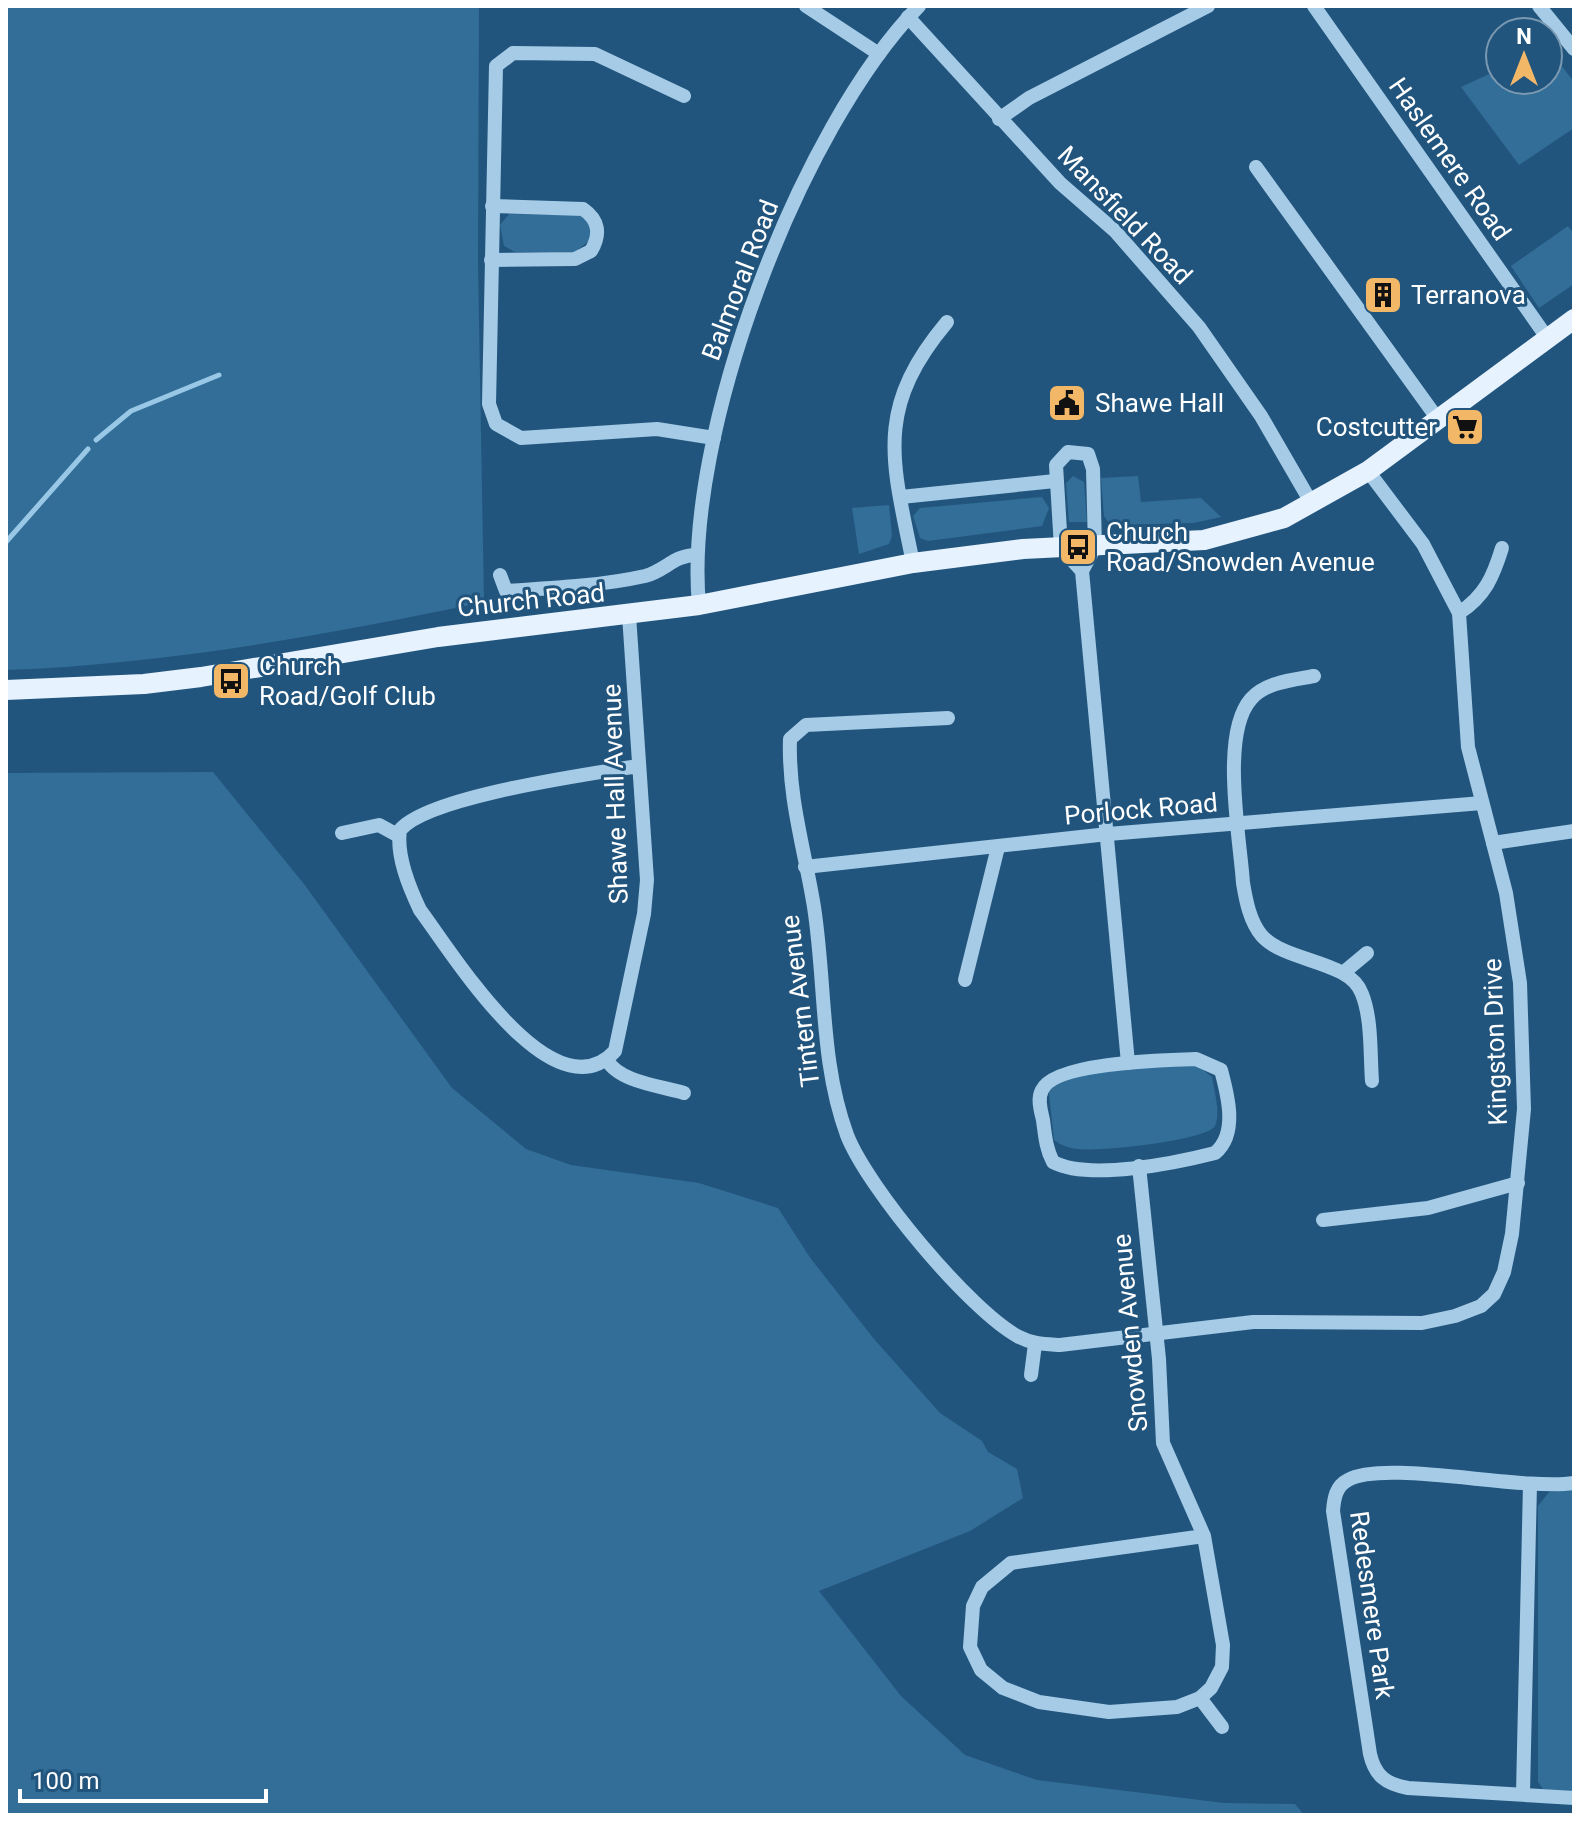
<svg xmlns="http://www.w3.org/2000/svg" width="1580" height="1821" font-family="Roboto,sans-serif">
	<rect width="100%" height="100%" fill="#22557d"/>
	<g fill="#326e98">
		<path d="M 6,6 L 479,6 L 478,264 L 484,602 C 326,635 168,664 6,670 Z"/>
		<path d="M 1548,48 L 1574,82 L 1574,128 L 1519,165 L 1461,87 L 1500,69 L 1500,80 L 1548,80 Z"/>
		<path d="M 509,214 L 582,215 L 590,226 L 590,240 L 575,252 L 515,252 L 504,246 L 500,225 Z"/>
		<path d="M 1568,226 L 1574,234 L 1574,284 L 1539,308 L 1511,266 Z"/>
		<path d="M 1073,476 L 1084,482 L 1087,522 L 1069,522 L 1066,483 Z"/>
		<path d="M 1138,476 L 1141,502 L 1201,498 L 1221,517 L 1194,523 L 1110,525 L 1104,516 L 1101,478 Z"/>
		<path d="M 1042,497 L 1049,508 L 1042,526 L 928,541 L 920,538 L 913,516 L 920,508 Z"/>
		<path d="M 889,505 L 892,536 L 889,544 L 859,554 L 852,508 Z"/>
		<path d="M 213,772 L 304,884 L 452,1088 L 526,1149 L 571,1165 L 699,1183 L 778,1208 L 811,1259 L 874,1339 L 940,1413 L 982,1441 L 988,1452 L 1017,1469 L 1023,1498 L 970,1531 L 819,1591 L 901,1696 L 965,1755 L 1037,1780 L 1224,1803 L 1295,1804 L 1304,1815 L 6,1815 L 6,773 Z"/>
		<path d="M 1194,1063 L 1212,1077 C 1214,1090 1221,1113 1215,1126 C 1206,1141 1096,1152 1077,1149 C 1068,1148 1061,1145 1054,1140 L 1048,1085 L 1065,1075 Z"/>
		<path d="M 1574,1490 L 1574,1794 L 1543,1789 L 1538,1782 L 1538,1506 L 1549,1492 Z"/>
	</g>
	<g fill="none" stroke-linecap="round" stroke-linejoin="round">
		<g stroke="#99c8e7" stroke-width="5">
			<path d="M 96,440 L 131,411 L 219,375"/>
			<path d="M 6,542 L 88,449"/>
		</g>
		<g stroke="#a5cbe6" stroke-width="14">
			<path d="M 806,6 L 879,54"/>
			<path d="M 1314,6 L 1548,339"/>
			<path d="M 1539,6 L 1574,49"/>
			<path d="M 908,17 L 1060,183 L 1115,231 L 1199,327 L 1261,416 L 1312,504"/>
			<path d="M 684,96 L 595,54 L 513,53 L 496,66 L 489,404 L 496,424 L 521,438 L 657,429 L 714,438"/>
			<path d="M 999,119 L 1029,98 L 1208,6"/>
			<path d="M 1256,167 L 1437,418"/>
			<path d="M 491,260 L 575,259 L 591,251 C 601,234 599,220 583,209 L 492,206"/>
			<path d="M 901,497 L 1055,481"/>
			<path d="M 913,563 C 892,460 874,409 947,322"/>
			<path d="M 1082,571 L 1061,548 L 1056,465 L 1068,452 L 1088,454 L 1093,469 L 1095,547 L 1082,571 L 1128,1063"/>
			<path d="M 500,575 L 506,591 C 552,588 600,586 645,576 C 665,571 674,555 696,555"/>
			<path d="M 699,605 C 683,435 800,128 919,6"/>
			<path d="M 1459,613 C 1485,596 1493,577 1502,548"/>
			<path d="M 629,615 L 647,880 L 644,914 L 615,1051 C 553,1119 451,951 420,910 C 409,887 396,856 400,830 C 428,796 590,774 638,766"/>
			<path d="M 1314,676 C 1293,680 1266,682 1251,699 C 1220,734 1240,838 1243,883 C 1246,901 1250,922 1262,936 C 1287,963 1350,960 1362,994 C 1372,1019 1370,1054 1372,1081"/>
			<path d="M 948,718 L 806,725 L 790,739 C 788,798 805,851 814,907 C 826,984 820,1062 847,1135 C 867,1187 970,1311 1019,1337 C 1032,1344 1045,1344 1060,1345 L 1253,1322 L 1422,1323 L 1455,1316 L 1481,1306 L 1494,1294 L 1504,1272 L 1512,1234 L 1524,1109 L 1520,983 L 1506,893 L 1468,747 L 1459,613 L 1423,544 L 1368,471"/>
			<path d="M 342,833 L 379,825 L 399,836"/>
			<path d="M 1493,843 L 1574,831"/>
			<path d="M 805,867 L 1108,834 L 1482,803"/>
			<path d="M 1343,973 L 1367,953"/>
			<path d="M 965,980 L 998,847"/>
			<path d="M 1196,1059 L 1221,1070 C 1228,1096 1238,1134 1215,1153 C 1176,1163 1089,1181 1053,1162 C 1046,1149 1045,1135 1043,1120 C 1041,1111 1037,1099 1042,1090 C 1054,1062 1167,1060 1196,1059 Z"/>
			<path d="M 607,1060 C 619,1082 661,1086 684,1093"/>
			<path d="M 1139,1166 L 1159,1359 L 1163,1443 L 1204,1536 L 1223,1645 L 1222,1667 L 1211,1688 L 1200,1698 L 1177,1707 L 1109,1712 L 1039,1702 L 1003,1688 L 981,1670 L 970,1647 L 973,1606 L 982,1587 L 1011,1563 L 1204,1536"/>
			<path d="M 1323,1220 L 1428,1208 L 1518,1183"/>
			<path d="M 1031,1375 L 1035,1344"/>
			<path d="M 1574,1483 C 1520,1491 1385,1459 1348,1480 C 1336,1486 1334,1498 1333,1511 L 1370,1754 C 1375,1776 1386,1784 1408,1788 L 1574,1798"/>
			<path d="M 1200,1698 L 1222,1727"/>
			<path d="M 1523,1793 L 1530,1484"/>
		</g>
		<path stroke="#e6f2fd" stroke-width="20" d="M 6,690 L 144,684 L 201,677 L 438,637 L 699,605 L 913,563 L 1023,549 L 1204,540 L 1284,518 L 1368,471 L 1574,319"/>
	</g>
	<defs>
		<symbol id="building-square" viewBox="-11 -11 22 22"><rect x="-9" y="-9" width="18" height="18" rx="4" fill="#f2b867" stroke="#22557d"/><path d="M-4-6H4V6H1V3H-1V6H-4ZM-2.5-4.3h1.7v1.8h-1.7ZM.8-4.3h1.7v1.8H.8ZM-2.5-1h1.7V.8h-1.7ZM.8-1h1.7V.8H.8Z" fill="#111"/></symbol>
		<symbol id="civic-square" viewBox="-11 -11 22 22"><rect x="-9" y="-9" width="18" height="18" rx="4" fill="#f2b867" stroke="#22557d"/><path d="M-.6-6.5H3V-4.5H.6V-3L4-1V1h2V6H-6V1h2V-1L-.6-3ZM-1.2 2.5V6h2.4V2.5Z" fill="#111"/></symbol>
		<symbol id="supermarket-square" viewBox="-11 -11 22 22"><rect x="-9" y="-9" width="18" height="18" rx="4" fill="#f2b867" stroke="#22557d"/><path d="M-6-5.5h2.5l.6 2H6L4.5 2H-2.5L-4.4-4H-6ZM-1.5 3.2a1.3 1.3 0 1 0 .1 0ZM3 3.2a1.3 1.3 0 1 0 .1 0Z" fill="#111"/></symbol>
		<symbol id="bus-square" viewBox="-11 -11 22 22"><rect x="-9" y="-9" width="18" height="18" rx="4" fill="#f2b867" stroke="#22557d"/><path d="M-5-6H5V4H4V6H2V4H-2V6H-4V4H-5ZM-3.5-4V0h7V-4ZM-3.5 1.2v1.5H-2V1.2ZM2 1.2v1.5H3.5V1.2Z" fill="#111"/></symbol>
	</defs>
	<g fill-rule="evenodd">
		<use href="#building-square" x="1361" y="273" width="44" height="44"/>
		<use href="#civic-square" x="1045" y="381" width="44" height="44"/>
		<use href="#supermarket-square" x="1443" y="405" width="44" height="44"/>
		<use href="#bus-square" x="1056" y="525" width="44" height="44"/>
		<use href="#bus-square" x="209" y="659" width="44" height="44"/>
	</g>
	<g text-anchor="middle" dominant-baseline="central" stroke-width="6" stroke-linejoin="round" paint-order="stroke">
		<g font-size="26" fill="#fff" stroke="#22557d">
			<text transform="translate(1450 159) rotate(55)">Haslemere Road</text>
			<text transform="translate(1125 215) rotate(46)">Mansfield Road</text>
			<text transform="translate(740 280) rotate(-69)">Balmoral Road</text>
			<text transform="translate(531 600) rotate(-6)">Church Road</text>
			<text transform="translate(615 794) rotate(-92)">Shawe Hall Avenue</text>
			<text transform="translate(1141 809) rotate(-5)">Porlock Road</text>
			<text transform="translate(800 1001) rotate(-97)">Tintern Avenue</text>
			<text transform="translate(1495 1042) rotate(-92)">Kingston Drive</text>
			<text transform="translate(1130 1333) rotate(-95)">Snowden Avenue</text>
			<text transform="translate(1372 1605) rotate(82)">Redesmere Park</text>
		</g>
		<g font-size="26" fill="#fff" stroke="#22557d" text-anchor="start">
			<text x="1411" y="295">Terranova</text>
			<text x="1095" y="403">Shawe Hall</text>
			<text x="1437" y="427" text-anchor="end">Costcutter</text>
			<text x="1106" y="532">Church<tspan x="1106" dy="30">Road/Snowden Avenue</tspan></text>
			<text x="259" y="666">Church<tspan x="259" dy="30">Road/Golf Club</tspan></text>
		</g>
	</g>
	<rect width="1580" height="1821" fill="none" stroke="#ffffff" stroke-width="16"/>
	<g transform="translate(1524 56)"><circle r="38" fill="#22557d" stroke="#7a99b1" stroke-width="2"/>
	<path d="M0-6L14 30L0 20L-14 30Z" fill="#f2b867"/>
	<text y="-12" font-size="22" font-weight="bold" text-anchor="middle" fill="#ffffff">N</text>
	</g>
	<path d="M20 1789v12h246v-12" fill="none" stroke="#ffffff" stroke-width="4"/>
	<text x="32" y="1789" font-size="24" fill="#ffffff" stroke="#22557d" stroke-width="6" paint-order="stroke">100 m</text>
</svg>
